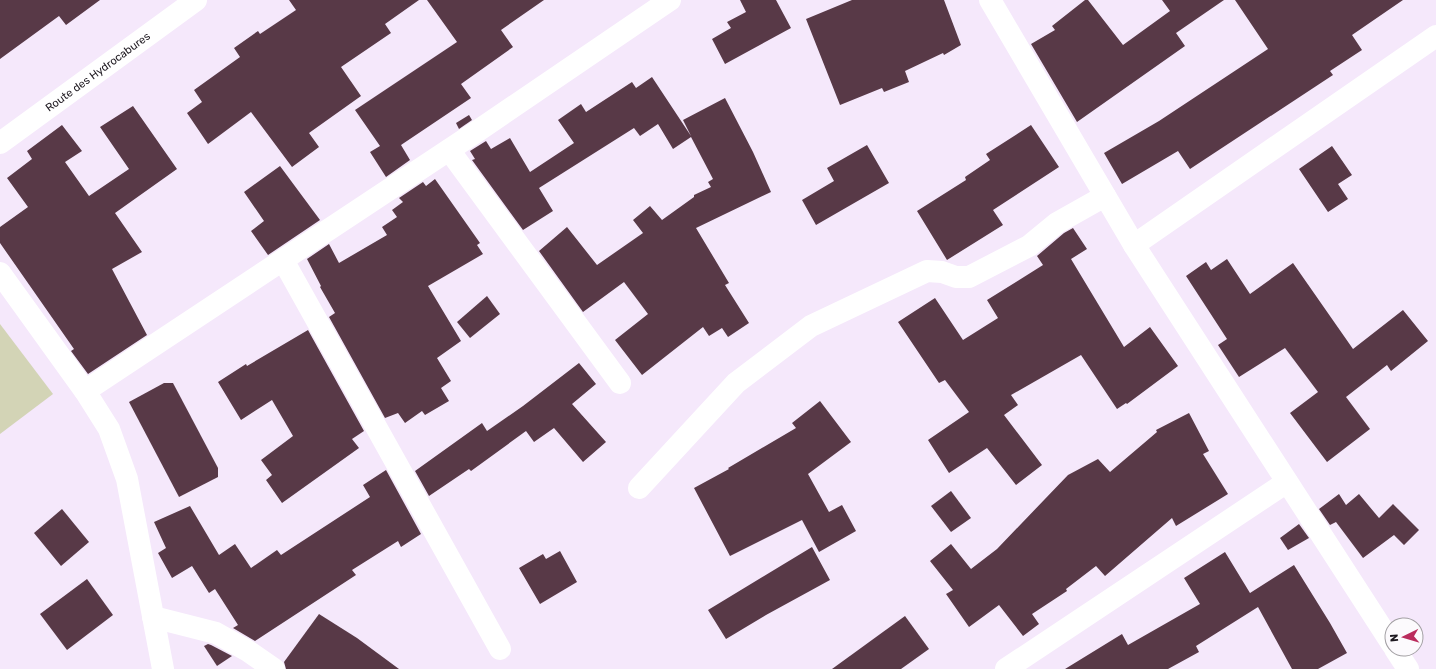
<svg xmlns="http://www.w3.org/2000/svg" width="1436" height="669" font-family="Rubik,sans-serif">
	<rect width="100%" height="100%" fill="#f5e8fb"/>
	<path fill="#d3d4b6" d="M 0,324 L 53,394 L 0,434 Z"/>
	<g fill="#583947">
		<path d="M 0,0 L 100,0 L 66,25 L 59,16 L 0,59 Z"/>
		<path d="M 289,0 L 419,0 L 385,24 L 391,33 L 341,67 L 361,96 L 309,133 L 319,147 L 292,167 L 251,112 L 208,144 L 187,113 L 202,102 L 194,90 L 240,57 L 234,48 L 258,31 L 260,34 L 296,10 Z"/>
		<path d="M 427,0 L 544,0 L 501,30 L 513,47 L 461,84 L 471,98 L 401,145 L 410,160 L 386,177 L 370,152 L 380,146 L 355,110 L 457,42 Z"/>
		<path d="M 740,0 L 776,0 L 791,28 L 725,64 L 712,39 L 731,28 L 727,22 L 746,12 Z"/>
		<path d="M 852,0 L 944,0 L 961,45 L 944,55 L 943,53 L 905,71 L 909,82 L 884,92 L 882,88 L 840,105 L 806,19 Z"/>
		<path d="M 1085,0 L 1088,0 L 1123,45 L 1170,11 L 1162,0 L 1224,0 L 1176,33 L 1185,46 L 1077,122 L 1031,44 L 1055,30 L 1052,26 Z"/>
		<path d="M 1235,0 L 1403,0 L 1352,35 L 1362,50 L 1330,71 L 1333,75 L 1190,169 L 1178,151 L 1122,184 L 1104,153 L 1159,121 L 1268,49 Z"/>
		<path d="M 652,77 L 691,136 L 683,120 L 725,98 L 753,152 L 771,192 L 696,228 L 729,283 L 725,285 L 749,323 L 728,337 L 722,328 L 709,336 L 703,327 L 642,375 L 615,340 L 648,314 L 624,282 L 583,312 L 539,251 L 567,227 L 597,265 L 643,233 L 633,220 L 650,206 L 662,220 L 694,197 L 694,195 L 711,187 L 708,182 L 713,179 L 691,137 L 673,149 L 658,124 L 640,136 L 634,128 L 539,188 L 553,211 L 523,230 L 472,160 L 475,159 L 470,151 L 486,141 L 491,149 L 510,138 L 530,172 L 574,143 L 558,120 L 581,104 L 586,112 L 632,82 L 636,88 Z"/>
		<path d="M 133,106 L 177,169 L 115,213 L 142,252 L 112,269 L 147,335 L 88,374 L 71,351 L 74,349 L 0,243 L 0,227 L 28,207 L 7,178 L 32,159 L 27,151 L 62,125 L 82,151 L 65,162 L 89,196 L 129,169 L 100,127 Z"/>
		<path d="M 469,115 L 472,120 L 459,129 L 456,123 Z"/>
		<path d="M 1031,125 L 1059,167 L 993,210 L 1003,225 L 947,260 L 917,211 L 966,180 L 965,177 L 990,160 L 986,154 Z"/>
		<path d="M 867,145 L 889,183 L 816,225 L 802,200 L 834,181 L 827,168 Z"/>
		<path d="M 1332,146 L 1352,175 L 1338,184 L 1348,199 L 1328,212 L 1299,169 Z"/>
		<path d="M 280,166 L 320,220 L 268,255 L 251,231 L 264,221 L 244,192 Z"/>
		<path d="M 435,179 L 480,243 L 477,245 L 483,254 L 428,286 L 461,341 L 437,358 L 451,381 L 441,388 L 449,401 L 425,415 L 422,411 L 405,423 L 398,413 L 385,418 L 329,317 L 335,313 L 320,287 L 321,286 L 307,259 L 329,244 L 339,263 L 387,235 L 382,227 L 397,217 L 392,210 L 403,202 L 399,198 L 423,182 L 426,186 Z"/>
		<path d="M 1073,228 L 1087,249 L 1071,259 L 1124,347 L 1150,327 L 1178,366 L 1127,404 L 1126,403 L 1117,409 L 1081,355 L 1011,395 L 1018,405 L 1004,415 L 1042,465 L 1016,485 L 987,448 L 949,473 L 928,440 L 969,412 L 945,380 L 939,383 L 898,322 L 935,298 L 963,340 L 998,318 L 987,300 L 1043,265 L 1037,256 L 1064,233 Z"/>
		<path d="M 1227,259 L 1250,294 L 1293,263 L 1353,349 L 1403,310 L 1428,341 L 1391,371 L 1387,365 L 1346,397 L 1370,429 L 1327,462 L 1290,413 L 1318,392 L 1285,348 L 1239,377 L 1218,345 L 1227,339 L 1186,276 L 1206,262 L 1211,270 Z"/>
		<path d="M 487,296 L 500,314 L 470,338 L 457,322 Z"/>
		<path d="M 308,330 L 364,431 L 352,439 L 359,448 L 282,503 L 266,480 L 272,475 L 261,460 L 293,436 L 272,400 L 241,420 L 218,382 L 246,364 L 247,366 Z"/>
		<path d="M 579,363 L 596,384 L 572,404 L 606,442 L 583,462 L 554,428 L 534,442 L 526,431 L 471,471 L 469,469 L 429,496 L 415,471 L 482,423 L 487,431 L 523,406 Z"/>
		<path d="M 164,383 L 173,383 L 218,468 L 218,477 L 179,497 L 129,402 Z"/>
		<path d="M 820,401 L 851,442 L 808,474 L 829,512 L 842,505 L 856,531 L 819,552 L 802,520 L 730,556 L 694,488 L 729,469 L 728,468 L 796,428 L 792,423 Z"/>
		<path d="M 1189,413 L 1209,451 L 1203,454 L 1228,494 L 1176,526 L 1172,518 L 1105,576 L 1096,566 L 1066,589 L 1067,591 L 1032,614 L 1039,624 L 1023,636 L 999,605 L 969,627 L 946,594 L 953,590 L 930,561 L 951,544 L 971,569 L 997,549 L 1068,475 L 1098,459 L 1110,472 L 1157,432 L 1156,430 Z"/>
		<path d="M 386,470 L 421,534 L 401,547 L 398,541 L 352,570 L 356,575 L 255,641 L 233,628 L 238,625 L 215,589 L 209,593 L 192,566 L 172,578 L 158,553 L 166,548 L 154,522 L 190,506 L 219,555 L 235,544 L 251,568 L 277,550 L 281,555 L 370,497 L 363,485 Z"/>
		<path d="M 951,491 L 971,518 L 951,532 L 931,506 Z"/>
		<path d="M 1339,494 L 1346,505 L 1359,494 L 1379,518 L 1393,504 L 1419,530 L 1404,545 L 1394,535 L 1363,558 L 1336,522 L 1330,525 L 1319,509 Z"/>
		<path d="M 62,509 L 89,542 L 61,566 L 34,533 Z"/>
		<path d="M 1299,524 L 1309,538 L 1288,550 L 1280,538 Z"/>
		<path d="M 812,547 L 830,580 L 766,615 L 726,639 L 708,610 Z"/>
		<path d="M 560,551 L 577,582 L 540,604 L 519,568 L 543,554 L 546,559 Z"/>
		<path d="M 1225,552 L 1250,593 L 1294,565 L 1330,623 L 1347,653 L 1318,669 L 1292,669 L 1258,607 L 1196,646 L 1199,652 L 1168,669 L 1065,669 L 1122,634 L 1128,645 L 1200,604 L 1184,578 Z"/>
		<path d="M 87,579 L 113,615 L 67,650 L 40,614 Z"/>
		<path d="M 319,614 L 357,638 L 399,669 L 286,669 L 284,662 Z"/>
		<path d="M 905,616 L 929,649 L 901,669 L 832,669 Z"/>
		<path d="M 208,644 L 211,645 L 232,656 L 217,666 L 204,646 Z"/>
	</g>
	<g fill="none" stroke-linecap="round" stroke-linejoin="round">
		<g stroke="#fff" stroke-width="22">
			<path d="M 990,0 L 1134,245 L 1392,644"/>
			<path id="s1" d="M 0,143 L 196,0"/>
			<path d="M 449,150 L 620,383"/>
			<path d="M 1134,245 L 1436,36"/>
			<path d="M 283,260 L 500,649"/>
			<path d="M 0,273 L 85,391 L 109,429 L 127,479 L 163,669"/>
			<path d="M 85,391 L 479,130 L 670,0"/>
			<path d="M 639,488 L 736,383 L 811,326 L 927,271 L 942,272 L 956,277 L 969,277 L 1029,246 L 1057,223 L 1105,196"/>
			<path d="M 153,617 L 216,633 L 248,651 L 274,669"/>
			<path d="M 1395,649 L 1408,669"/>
			<path d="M 1006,669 L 1287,482"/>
		</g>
	</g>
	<g text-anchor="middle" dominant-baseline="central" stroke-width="4" stroke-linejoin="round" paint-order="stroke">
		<g font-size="11" fill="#1d181f" stroke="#fcfafd">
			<text stroke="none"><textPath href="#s1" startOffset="121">Route des Hydrocabures</textPath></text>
		</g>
	</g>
	<g transform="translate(1404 637) rotate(265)"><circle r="19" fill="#fcfafd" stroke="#a3a0a4"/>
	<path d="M0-3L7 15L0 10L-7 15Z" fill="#ba2c5d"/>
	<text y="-6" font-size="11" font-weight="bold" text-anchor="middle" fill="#1d181f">N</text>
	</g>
</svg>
